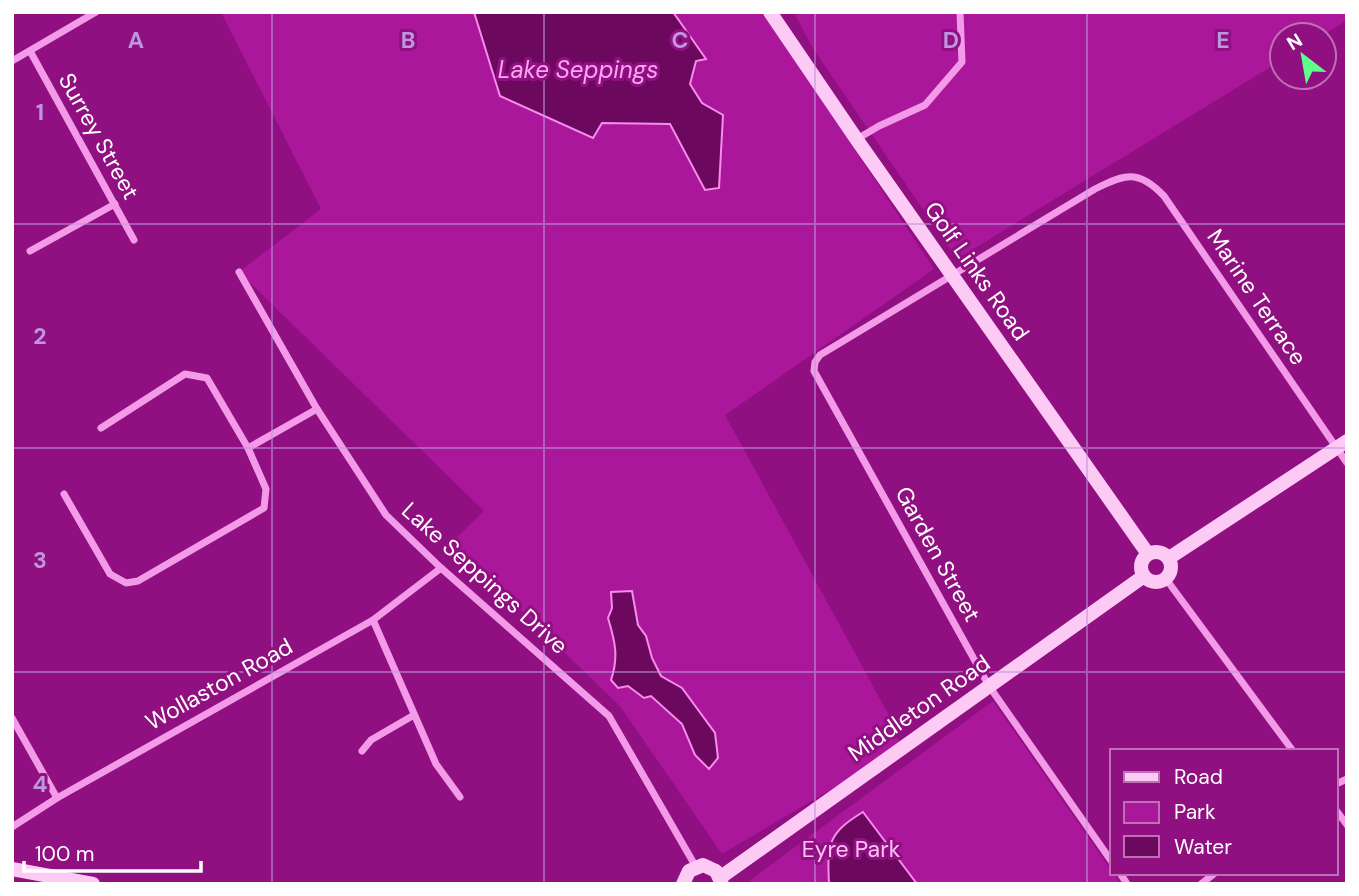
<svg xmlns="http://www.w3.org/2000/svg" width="1359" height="896" font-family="'DM Sans',sans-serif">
	<rect width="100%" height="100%" fill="#911081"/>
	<g fill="#ab179b">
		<path d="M 221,12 L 763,12 L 934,269 L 725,415 L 898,732 L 895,735 L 903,747 L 722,854 L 620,706 L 451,543 L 484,511 L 239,272 L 321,209 Z"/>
		<path d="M 794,12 L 1347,12 L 1347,20 L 1323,35 L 1282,35 L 1282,60 L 957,259 L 812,47 Z"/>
		<path d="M 993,701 L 1121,884 L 745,884 Z"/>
	</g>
	<g fill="#6c095f" stroke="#f78cec" stroke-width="2">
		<path d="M 474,12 L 673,12 L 706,59 L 696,61 L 690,84 L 702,103 L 723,115 L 719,188 L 705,190 L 670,124 L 602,123 L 593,138 L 500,96 Z"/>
		<path d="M 632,591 L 638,625 L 646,636 L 652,658 L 661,676 L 682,688 L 715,733 L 718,758 L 709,769 L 695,755 L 682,724 L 651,696 L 644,698 L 628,686 L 618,688 L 611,680 C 619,657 615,641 608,618 L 612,608 L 611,592 Z"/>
		<path d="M 863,812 L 917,884 L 829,884 C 827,844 828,833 863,812 Z"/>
	</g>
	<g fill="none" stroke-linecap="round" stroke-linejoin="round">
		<g stroke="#f39be9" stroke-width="7">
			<path d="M 30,51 L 134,240"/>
			<path d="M 12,61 L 96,12"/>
			<path d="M 857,139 L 879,126 L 925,105 L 962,62 L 960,12"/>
			<path d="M 30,251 L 115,204"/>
			<path d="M 239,272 L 317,409 L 386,515 L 441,568 L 609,716 L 696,867"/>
			<path d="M 248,448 L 317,409"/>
			<path d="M 64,494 L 110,574 L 126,583 L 138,581 L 264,508 L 266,489 L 248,448 L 207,378 L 185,374 L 101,428"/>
			<path d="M 1166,579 L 1293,751"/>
			<path d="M 373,620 L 436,764 L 460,797"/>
			<path d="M 12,718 L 57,798"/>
			<path d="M 362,751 L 371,740 L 414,715"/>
			<path d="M 1336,784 L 1347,779"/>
			<path d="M 1336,810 L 1347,825"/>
			<path d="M 12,827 L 57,798 L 373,620 L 441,568"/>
			<path d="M 1112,862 L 989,686 L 814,371 L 815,362 L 820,355 L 1095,189 C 1126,173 1139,170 1164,196 L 1347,463"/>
			<path d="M 1120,873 L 1127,884"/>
			<path d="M 1201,884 L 1215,873"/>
		</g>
		<g stroke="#fdcaf6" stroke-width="14">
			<path d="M 770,12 L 857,140 L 1148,554"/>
			<circle cx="1156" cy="567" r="15"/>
			<path d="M 1169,558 L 1347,441"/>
			<path d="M 12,869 L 93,884"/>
			<path d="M 721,877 L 1144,576"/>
			<path d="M 683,884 L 689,871 L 703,865 L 716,871 L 722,884"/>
		</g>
	</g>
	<path fill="none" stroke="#bd96df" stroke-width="2" stroke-opacity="0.55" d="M 272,12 L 272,884M 544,12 L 544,884M 815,12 L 815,884M 1087,12 L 1087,884M 12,224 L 1347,224M 12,448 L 1347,448M 12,672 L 1347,672"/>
	<g text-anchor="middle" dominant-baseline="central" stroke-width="6" stroke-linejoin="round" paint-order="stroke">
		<g font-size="23" fill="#fff" stroke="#911081">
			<text transform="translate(99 136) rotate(61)">Surrey Street</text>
			<text transform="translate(977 271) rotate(55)">Golf Links Road</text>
			<text transform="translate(1257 297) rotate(56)">Marine Terrace</text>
			<text transform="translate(938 554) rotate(61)">Garden Street</text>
			<text transform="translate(485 578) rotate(42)">Lake Seppings Drive</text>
			<text transform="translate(219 684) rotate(-29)">Wollaston Road</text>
			<text transform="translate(919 708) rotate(-35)">Middleton Road</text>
		</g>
		<g font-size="23" fill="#fec2f7" stroke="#911081">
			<text x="851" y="849">Eyre Park</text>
		</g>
		<g font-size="24" font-style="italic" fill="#faa7f1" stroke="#911081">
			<text x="578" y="69">Lake Seppings</text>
		</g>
	</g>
	<g font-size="23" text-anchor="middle" font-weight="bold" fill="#bd96df" stroke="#911081" stroke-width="6" stroke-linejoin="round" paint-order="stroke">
		<text x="136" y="48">A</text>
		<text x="408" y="48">B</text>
		<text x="680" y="48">C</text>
		<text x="951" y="48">D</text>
		<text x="1223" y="48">E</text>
		<text x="40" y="120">1</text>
		<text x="40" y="344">2</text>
		<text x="40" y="568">3</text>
		<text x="40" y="792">4</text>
	</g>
	<rect width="1359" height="896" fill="none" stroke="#ffffff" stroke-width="28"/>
	<rect x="1110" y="749" width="228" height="126" fill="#911081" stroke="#bd70b3" stroke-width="2"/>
	<rect x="1124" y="772" width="35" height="10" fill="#fdcaf6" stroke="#bd70b3" stroke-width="2"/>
	<text x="1174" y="784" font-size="21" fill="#ffffff">Road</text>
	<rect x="1124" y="802" width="35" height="21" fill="#ab179b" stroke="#bd70b3" stroke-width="2"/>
	<text x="1174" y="819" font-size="21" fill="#ffffff">Park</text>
	<rect x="1124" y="836" width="35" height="21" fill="#6c095f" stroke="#bd70b3" stroke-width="2"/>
	<text x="1174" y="854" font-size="21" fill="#ffffff">Water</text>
	<g transform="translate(1303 56) rotate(329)"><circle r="33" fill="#911081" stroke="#bd70b3" stroke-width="2"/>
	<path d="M0-5L12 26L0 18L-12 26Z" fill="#5dff89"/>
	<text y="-10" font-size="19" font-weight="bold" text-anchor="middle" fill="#ffffff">N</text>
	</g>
	<path d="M24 861v10h177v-10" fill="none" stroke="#ffffff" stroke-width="3.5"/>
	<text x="35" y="861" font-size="21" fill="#ffffff" stroke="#911081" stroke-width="5" paint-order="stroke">100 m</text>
</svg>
